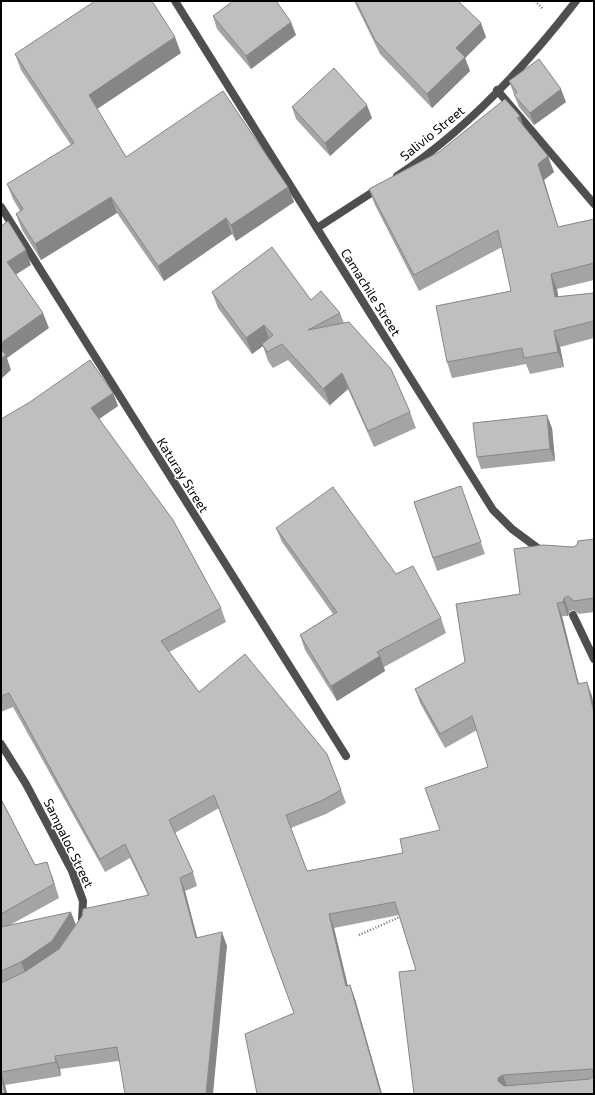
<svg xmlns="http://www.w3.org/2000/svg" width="595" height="1095" font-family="'Exo 2',sans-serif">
	<rect width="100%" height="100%" fill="#fff"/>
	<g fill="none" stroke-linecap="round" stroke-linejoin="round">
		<g stroke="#717171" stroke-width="2.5" stroke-dasharray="1 2" stroke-linecap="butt">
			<path d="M 535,1 L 543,9"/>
			<path d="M 359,935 L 402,916"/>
		</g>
		<g stroke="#4f4f4f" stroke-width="8">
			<path d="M 175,1 L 493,510 L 512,529 L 543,552"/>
			<path d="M 497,90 L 594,204"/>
			<path d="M 397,176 C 467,130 525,67 576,1"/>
			<path d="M 1,207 L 346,756"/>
			<path d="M 317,228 L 379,188"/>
			<path d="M 573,615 L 594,659"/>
			<path d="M 1,744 L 26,784 L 72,871 L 83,901 L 82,921"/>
		</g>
	</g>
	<g fill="#a4a4a4">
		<path d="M 354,1 L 458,1 L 486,37 L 465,58 L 470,71 L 432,108 L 380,54 Z"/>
		<path d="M 213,16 L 296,35 L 251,69 L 217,29 Z"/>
		<path d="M 181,53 L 97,109 L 126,157 L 288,187 L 294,202 L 236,241 L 232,234 L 164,281 L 117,213 L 41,260 L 22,230 L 16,214 L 20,211 L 13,199 L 7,184 L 71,145 L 21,70 L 15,54 Z"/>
		<path d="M 509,81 L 566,102 L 534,125 L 519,107 Z"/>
		<path d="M 292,107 L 372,118 L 330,156 L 296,119 Z"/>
		<path d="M 520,116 L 523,125 L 554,172 L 544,180 L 558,227 L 594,219 L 594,280 L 557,289 L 558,297 L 594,293 L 594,338 L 560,347 L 564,367 L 530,374 L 526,364 L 452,378 L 447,362 L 511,291 L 502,247 L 419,291 L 375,205 L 369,189 Z"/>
		<path d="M 212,292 L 311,300 L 340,313 L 344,323 L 410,412 L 416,428 L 374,447 L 348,389 L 330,405 L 332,408 L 288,360 L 273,368 L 268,361 L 263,346 L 252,354 L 218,308 Z"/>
		<path d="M 113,393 L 118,406 L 99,419 L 221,608 L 226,622 L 169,652 L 199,692 L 341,790 L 346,803 L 326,814 L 291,828 L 307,871 L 403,853 L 440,830 L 488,767 L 477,730 L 445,748 L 420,703 L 415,689 L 465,662 L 520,594 L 573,547 L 594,539 L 594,612 L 579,614 L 573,610 L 569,612 L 568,616 L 562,616 L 579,684 L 592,696 L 594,1094 L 414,1094 L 416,970 L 399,915 L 334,928 L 348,986 L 350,985 L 355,999 L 382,1094 L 257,1094 L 294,1013 L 219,808 L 175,833 L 193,872 L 197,886 L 185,891 L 197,938 L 227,946 L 119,1061 L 60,1069 L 61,1076 L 5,1085 L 7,1094 L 1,1094 L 1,799 L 35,865 L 52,875 L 59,898 L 10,925 L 76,925 L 148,895 L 130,858 L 105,872 L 13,707 L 1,712 L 1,419 Z"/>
		<path d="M 552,428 L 555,461 L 481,469 L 477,457 Z"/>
		<path d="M 461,486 L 485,554 L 437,571 L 414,502 Z"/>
		<path d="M 276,528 L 396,574 L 441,618 L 446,633 L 384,667 L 385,671 L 337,701 L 305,650 L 300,635 L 333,614 L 282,542 Z"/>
	</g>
	<g fill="#868686">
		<path d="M 291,22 L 296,35 L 251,69 L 246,56 Z"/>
		<path d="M 481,23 L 486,37 L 465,58 L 470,71 L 432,108 L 427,94 L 456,48 Z"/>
		<path d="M 175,37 L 181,53 L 94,111 L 89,95 Z"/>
		<path d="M 561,89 L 566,102 L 534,125 L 530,113 Z"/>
		<path d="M 367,105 L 372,118 L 330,156 L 325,143 Z"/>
		<path d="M 520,116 L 525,132 L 517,118 Z"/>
		<path d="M 548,156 L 554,172 L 544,180 L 563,243 L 558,227 L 538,164 Z"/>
		<path d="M 288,187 L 294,202 L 236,241 L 231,225 Z"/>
		<path d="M 111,197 L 117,213 L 41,260 L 35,244 Z"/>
		<path d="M 226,218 L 232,234 L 164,281 L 158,266 Z"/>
		<path d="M 26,250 L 31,265 L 12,277 L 7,262 Z"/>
		<path d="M 551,274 L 557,289 L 561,313 L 555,297 Z"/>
		<path d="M 43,313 L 49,328 L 7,358 L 11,370 L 1,379 L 1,343 Z"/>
		<path d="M 264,325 L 270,341 L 262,344 L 263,346 L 252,354 L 246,338 Z"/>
		<path d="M 554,331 L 560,347 L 564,367 L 558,352 Z"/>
		<path d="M 342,373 L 348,389 L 330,405 L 324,388 Z"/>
		<path d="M 113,393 L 118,406 L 96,421 L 91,408 Z"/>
		<path d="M 547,415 L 552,428 L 555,461 L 550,449 Z"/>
		<path d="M 564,598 L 569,612 L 568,616 L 563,602 Z"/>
		<path d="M 557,603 L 562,616 L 582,698 L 578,684 Z"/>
		<path d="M 380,656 L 385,671 L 337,701 L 331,686 Z"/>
		<path d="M 587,682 L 592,696 L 594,706 L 594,713 Z"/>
		<path d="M 180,878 L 185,891 L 201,952 L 196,938 Z"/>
		<path d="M 71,912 L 76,925 L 57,954 L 26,975 L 21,962 Z"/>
		<path d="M 329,914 L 334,928 L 351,1000 L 346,986 Z"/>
		<path d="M 222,932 L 227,946 L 213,1094 L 206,1094 Z"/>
		<path d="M 350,985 L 355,999 L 382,1094 L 381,1094 Z"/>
		<path d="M 55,1056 L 60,1069 L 61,1076 L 56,1062 Z"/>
		<path d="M 1,1074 L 5,1085 L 7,1094 L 5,1094 Z"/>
		<path d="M 503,1075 L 508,1089 L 503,1091 L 498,1081 L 498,1078 Z"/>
	</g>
	<g fill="#bfbfbf" stroke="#868686">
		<path d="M 95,1 L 152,1 L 175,37 L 89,95 L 126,157 L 223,91 L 288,187 L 231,225 L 226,218 L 158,266 L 111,197 L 35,244 L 16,214 L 23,209 L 7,184 L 74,143 L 15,54 Z"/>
		<path d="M 233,1 L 276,1 L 291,22 L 246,56 L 213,16 Z"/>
		<path d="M 356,1 L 458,1 L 481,23 L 456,48 L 465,57 L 427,94 L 375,40 Z"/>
		<path d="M 539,59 L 561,89 L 530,113 L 514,95 L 517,92 L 509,81 Z"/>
		<path d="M 334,68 L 367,105 L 325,143 L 292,107 Z"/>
		<path d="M 505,99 L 520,116 L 517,118 L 548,156 L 538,164 L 558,227 L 594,219 L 594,263 L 551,274 L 555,297 L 594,293 L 594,321 L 554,331 L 558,352 L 524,358 L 522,348 L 447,362 L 436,306 L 511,291 L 498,230 L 414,275 L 369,189 L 439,152 Z"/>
		<path d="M 8,221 L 26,250 L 7,262 L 43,313 L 1,343 L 1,226 Z"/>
		<path d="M 272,247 L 311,300 L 321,291 L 340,313 L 308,330 L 349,322 L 391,369 L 410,412 L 368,431 L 342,373 L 324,388 L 326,392 L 282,344 L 267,352 L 262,344 L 273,335 L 264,325 L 246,338 L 212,292 Z"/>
		<path d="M 1,349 L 6,355 L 1,359 Z"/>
		<path d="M 90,360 L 113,393 L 91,408 L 173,520 L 221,608 L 161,641 L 199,692 L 245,654 L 327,754 L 341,790 L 321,801 L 286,815 L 307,871 L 403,853 L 400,839 L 440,830 L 425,788 L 488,767 L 472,716 L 440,734 L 415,689 L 465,662 L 456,604 L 520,594 L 514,549 L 543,545 L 573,547 L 577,545 L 578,541 L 594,539 L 594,598 L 574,601 L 568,596 L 564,598 L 563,602 L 557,603 L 578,684 L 587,682 L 594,713 L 594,1075 L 592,1069 L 503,1075 L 498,1078 L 498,1081 L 504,1086 L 590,1079 L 594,1076 L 594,1094 L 414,1094 L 399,972 L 416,970 L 395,902 L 329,914 L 346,986 L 350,985 L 381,1094 L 257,1094 L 245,1034 L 294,1013 L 214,795 L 169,820 L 193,872 L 180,878 L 196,938 L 222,932 L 206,1094 L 125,1094 L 117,1047 L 55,1056 L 56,1062 L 1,1072 L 1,983 L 26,971 L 59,949 L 82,916 L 83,909 L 149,895 L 125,844 L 100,859 L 9,693 L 1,696 L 1,419 L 30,402 Z"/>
		<path d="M 547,415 L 550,449 L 477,457 L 473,423 Z"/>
		<path d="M 461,486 L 481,542 L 433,558 L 414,502 Z"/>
		<path d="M 333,487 L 396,574 L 413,566 L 441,618 L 377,652 L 380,656 L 331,686 L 300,635 L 337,612 L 276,528 Z"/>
		<path d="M 1,799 L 35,865 L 47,862 L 54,884 L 1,914 Z"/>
		<path d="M 71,912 L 52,941 L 21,962 L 1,971 L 1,927 Z"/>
		<path d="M 1,1075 L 5,1094 L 1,1094 Z"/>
	</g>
	<g text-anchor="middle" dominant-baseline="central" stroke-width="3" stroke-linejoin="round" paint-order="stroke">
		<g font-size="13" fill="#000" stroke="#fff">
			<text transform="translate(432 133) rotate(-39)">Salivio Street</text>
			<text transform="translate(371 292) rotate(58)">Camachile Street</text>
			<text transform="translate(183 475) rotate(58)">Katuray Street</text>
			<text transform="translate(69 843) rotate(64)">Sampaloc Street</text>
		</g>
	</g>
	<rect width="595" height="1095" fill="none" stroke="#000000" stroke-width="4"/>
</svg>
